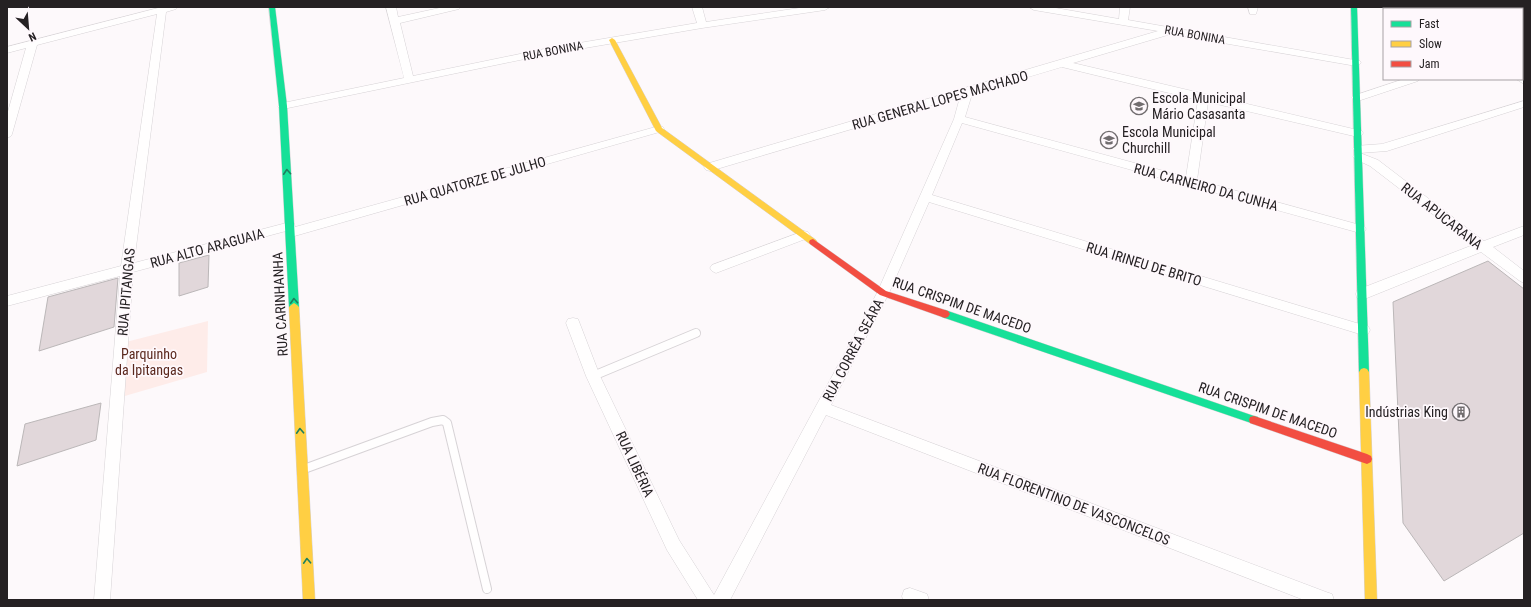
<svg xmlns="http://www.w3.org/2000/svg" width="1531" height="607" font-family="'Roboto Condensed',sans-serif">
	<rect width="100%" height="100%" fill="#fdf9fb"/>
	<path fill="#feece9" d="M 208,321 L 207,372 L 118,398 L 122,343 Z"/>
	<g fill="#e1d7da" stroke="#bbb7b8">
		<path d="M 209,255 L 208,287 L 179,296 L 179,263 Z"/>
		<path d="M 1488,261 L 1524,289 L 1524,533 L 1444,581 L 1403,523 L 1393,302 Z"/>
		<path d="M 118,278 L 114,327 L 39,351 L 48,297 Z"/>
		<path d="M 101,403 L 96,440 L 17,466 L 25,424 Z"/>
	</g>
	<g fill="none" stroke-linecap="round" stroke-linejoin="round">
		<defs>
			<g id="lane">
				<path d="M 593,376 L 696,333"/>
				<path d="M 304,469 L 432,422 L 443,420 L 447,423 L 487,589"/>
			</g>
			<g id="street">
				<path d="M 162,7 L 178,7 L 176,9 L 166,12 L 134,263 L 290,222 L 294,223 L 295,227 L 659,126 L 663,127 L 664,129 L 663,131 L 291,237 L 287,236 L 286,231 L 133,272 L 110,600 L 94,600 L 120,276 L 7,306 L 7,296 L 121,266 L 157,14 L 37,45 L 12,134 L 11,136 L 7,138 L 7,115 L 26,48 L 7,53 L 7,47 Z"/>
				<path d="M 386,7 L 396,7 L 398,17 L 444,7 L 461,7 L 459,9 L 400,23 L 413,76 L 544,49 L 697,23 L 692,7 L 702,7 L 706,22 L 806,7 L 830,7 L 825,10 L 702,28 L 544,55 L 283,109 L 279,108 L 278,106 L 283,103 L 404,78 Z"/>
				<path d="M 1029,7 L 1050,7 L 1119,19 L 1120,7 L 1130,7 L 1128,20 L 1360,61 L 1361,63 L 1356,66 L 1171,34 L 1073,63 L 1362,131 L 1363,133 L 1362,135 L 1358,137 L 1208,102 L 1197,180 L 1360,225 L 1364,226 L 1366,229 L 1364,232 L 1360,233 L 962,123 L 932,195 L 1363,325 L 1368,326 L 1370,330 L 1368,334 L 1363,335 L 929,202 L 889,293 L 831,405 L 1326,592 L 1332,594 L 1334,600 L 1304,600 L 826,415 L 730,600 L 698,600 L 667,550 L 586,376 L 566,323 L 568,319 L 573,318 L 578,319 L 600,376 L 679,540 L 714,595 L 877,293 L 954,119 L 960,97 L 710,171 L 706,170 L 704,167 L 706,164 L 1158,31 L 1034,10 ZM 1062,67 L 1198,100 L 1186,177 L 965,117 L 972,94 Z"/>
				<path d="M 1248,7 L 1258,7 L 1256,14 L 1250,14 Z"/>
				<rect x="1522" y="42" width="2" height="6"/>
				<path d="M 1522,76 L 1524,77 L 1524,84 L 1516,79 L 1522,79 Z"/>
				<path d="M 1404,79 L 1419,79 L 1418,81 L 1361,100 L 1357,101 L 1352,98 L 1353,96 Z"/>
				<path d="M 1524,101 L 1524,107 L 1387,151 L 1360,153 L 1378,160 L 1484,241 L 1524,226 L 1524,235 L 1493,247 L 1524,271 L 1524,283 L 1520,281 L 1481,252 L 1367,298 L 1362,299 L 1357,298 L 1356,294 L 1357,290 L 1473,245 L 1370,166 L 1355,159 L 1353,156 L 1358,152 L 1353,149 L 1355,146 L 1382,144 Z"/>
				<path d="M 804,231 L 808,232 L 810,235 L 808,238 L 716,273 L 712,271 L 710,268 L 712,265 Z"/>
				<path d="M 910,588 L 927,594 L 929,600 L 903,600 L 902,596 L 904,590 Z"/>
			</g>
			<g id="fast">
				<path d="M 269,7 L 275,7 L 287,106 L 299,307 L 297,309 L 291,309 L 289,307 L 279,106 Z"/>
				<path d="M 1351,7 L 1357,7 L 1369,372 L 1367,375 L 1364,376 L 1361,375 L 1359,372 Z"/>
				<path d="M 945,310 L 1254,416 L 1258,417 L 1259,420 L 1258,423 L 1254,424 L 942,317 L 940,314 L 942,311 Z"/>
			</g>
			<g id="slow">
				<path d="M 612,38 L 615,40 L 662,128 L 816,240 L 817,242 L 816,244 L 810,244 L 656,131 L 609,40 Z"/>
				<path d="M 294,303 L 297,305 L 299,307 L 315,600 L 303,600 L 289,307 L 291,305 Z"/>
				<path d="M 1364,368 L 1367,369 L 1369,372 L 1377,600 L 1365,600 L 1359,372 L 1361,369 Z"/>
			</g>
			<g id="jam">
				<path d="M 813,239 L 886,291 L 948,311 L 950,314 L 948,317 L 945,318 L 880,295 L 810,244 L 809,242 L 810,240 Z"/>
				<path d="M 1254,416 L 1367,454 L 1371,456 L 1372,459 L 1371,462 L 1367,464 L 1250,423 L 1249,420 L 1250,417 Z"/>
			</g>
		</defs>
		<use href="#lane" stroke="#d7d3d6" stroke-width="10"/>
		<use href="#street" stroke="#d7d3d6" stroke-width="1"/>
		<use href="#fast" stroke="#d7d3d6" stroke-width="1"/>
		<use href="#slow" stroke="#d7d3d6" stroke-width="1"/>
		<use href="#jam" stroke="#d7d3d6" stroke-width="1"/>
		<use href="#lane" stroke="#fffefe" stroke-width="8"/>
		<use href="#street" fill="#fffefe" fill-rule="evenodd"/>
		<use href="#fast" fill="#16e098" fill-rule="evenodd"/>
		<use href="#slow" fill="#ffcf43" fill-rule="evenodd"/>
		<use href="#jam" fill="#f24e42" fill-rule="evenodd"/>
	</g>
	<defs><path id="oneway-chevron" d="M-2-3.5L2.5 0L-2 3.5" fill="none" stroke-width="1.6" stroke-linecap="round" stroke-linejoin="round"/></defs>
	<g stroke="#1e805e">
		<use href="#oneway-chevron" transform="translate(287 172) rotate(-94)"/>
		<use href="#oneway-chevron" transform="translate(294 301) rotate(-93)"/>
		<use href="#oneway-chevron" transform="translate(300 431) rotate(-93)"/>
		<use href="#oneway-chevron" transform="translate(307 561) rotate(-93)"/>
	</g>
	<defs>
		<symbol id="school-ring" viewBox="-11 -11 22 22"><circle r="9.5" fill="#fef8fc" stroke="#716d6f" stroke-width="1.5"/><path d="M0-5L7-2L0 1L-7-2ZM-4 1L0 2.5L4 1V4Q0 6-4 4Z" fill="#716d6f"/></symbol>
		<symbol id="building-ring" viewBox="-11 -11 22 22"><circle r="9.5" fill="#fef8fc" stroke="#716d6f" stroke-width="1.5"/><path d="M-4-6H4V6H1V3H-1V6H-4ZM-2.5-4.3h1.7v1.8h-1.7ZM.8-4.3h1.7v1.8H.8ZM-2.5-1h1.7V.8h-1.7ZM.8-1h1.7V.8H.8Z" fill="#716d6f"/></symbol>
	</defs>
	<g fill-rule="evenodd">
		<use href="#school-ring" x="1129" y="96" width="20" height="20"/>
		<use href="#school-ring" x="1099" y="130" width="20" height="20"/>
		<use href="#building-ring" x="1451" y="402" width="20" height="20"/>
	</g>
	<g text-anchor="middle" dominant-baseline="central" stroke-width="3.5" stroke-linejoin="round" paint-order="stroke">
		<g font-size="12" fill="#252123" stroke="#fef8fc">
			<text transform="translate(1195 35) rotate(10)">RUA BONINA</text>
			<text transform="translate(553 51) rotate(-11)">RUA BONINA</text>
		</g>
		<g font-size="14" fill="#252123" stroke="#fef8fc" text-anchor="start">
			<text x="1152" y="98">Escola Municipal<tspan x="1152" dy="16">Mário Casasanta</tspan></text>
			<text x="1122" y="132">Escola Municipal<tspan x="1122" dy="16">Churchill</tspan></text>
			<text x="1448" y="412" text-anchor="end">Indústrias King</text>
		</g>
		<g font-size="14" fill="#252123" stroke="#fef8fc">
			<text transform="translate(940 100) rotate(-16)">RUA GENERAL LOPES MACHADO</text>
			<text transform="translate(475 181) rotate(-16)">RUA QUATORZE DE JULHO</text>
			<text transform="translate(1206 187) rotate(15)">RUA CARNEIRO DA CUNHA</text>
			<text transform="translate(1442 216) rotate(38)">RUA APUCARANA</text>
			<text transform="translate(207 248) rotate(-15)">RUA ALTO ARAGUAIA</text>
			<text transform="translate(1144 264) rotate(17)">RUA IRINEU DE BRITO</text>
			<text transform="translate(126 292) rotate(-85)">RUA IPITANGAS</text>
			<text transform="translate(280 304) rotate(-93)">RUA CARINHANHA</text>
			<text transform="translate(962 305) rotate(19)">RUA CRISPIM DE MACEDO</text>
			<text transform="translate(853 350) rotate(-62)">RUA CORRÊA SEÁRA</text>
			<text transform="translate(1268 410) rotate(19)">RUA CRISPIM DE MACEDO</text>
			<text transform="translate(635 464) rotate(65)">RUA LIBÉRIA</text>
			<text transform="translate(1074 504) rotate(21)">RUA FLORENTINO DE VASCONCELOS</text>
		</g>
		<g font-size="14" fill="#5b281e" stroke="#fef8fc">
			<text x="149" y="354">Parquinho<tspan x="149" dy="16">da Ipitangas</tspan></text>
		</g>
	</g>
	<rect width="1531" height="607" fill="none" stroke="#252123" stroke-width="16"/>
	<rect x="1383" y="8" width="140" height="72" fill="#fef8fc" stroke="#a7a2a5"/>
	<rect x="1391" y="21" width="20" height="6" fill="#16e098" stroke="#a7a2a5"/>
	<text x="1419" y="28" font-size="12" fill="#252123">Fast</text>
	<rect x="1391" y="41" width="20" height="6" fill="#ffcf43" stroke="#a7a2a5"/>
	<text x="1419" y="48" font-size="12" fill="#252123">Slow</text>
	<rect x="1391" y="61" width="20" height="6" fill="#f24e42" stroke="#a7a2a5"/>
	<text x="1419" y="68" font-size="12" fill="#252123">Jam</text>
	<g transform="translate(28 28) rotate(154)" stroke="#fef8fc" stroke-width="3" paint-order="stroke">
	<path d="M0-3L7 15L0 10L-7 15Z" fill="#252123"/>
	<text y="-6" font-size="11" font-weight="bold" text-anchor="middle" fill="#252123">N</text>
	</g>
</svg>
